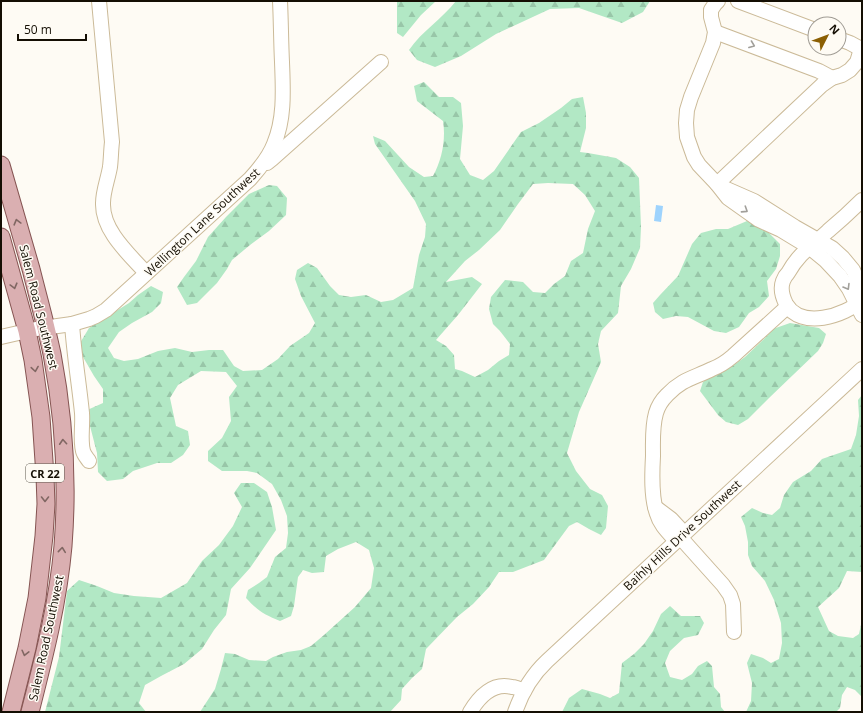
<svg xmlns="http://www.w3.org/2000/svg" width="863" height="713" font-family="'Open Sans',sans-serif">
	<defs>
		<pattern id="forest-firs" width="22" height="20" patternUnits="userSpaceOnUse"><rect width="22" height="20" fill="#b2e8c5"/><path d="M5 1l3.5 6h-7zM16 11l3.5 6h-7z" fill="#98c6a8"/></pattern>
	</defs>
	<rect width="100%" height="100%" fill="#fefbf4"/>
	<g fill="url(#forest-firs)" fill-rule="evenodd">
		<path d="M 397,1 L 436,1 L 421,15 L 403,37 L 397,33 Z"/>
		<path d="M 456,1 L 650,1 L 643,12 L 622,23 L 579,8 L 550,9 L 496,34 L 461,56 L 435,67 L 417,60 L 409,50 C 422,31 442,19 456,1 Z"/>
		<path d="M 424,82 L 439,97 L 453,97 L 461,103 L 463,126 L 460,159 L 470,175 L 483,180 L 494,171 L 521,132 L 539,123 L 561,108 L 572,99 L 583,97 L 586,113 L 586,128 L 580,152 L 588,153 L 616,158 L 630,167 L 639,178 L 641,227 L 640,248 L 631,269 L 621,286 L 618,313 L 601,331 L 598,344 L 601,362 L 579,412 L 567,453 L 576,471 L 590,489 L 602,495 L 608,506 L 606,528 L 601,535 L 589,529 L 577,522 L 569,526 L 544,560 L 513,572 L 499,572 L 489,587 L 473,604 L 457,617 L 426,649 L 422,669 L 412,678 L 402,689 L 401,700 L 390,712 L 200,712 L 215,689 L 221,669 L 225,653 L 235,654 L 249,660 L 266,661 L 273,657 L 287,652 L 301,650 L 311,646 L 324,635 L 355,607 L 371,588 L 374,568 L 369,550 L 356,542 L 338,549 L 326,556 L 324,572 L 312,573 L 303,570 L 298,577 L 294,606 L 291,616 L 280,621 C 265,615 258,611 246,598 L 248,590 L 259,583 L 267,577 L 275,557 L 286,548 L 288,533 L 287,516 L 281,500 L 272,484 L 257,473 L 247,471 L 222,471 L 208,461 L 208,451 L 222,438 L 231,421 L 229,397 L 237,386 L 226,372 L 201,371 L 178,385 L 170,398 L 176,426 L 188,431 L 190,445 L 183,455 L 171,463 L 157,463 L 133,471 L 123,479 L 107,481 L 98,472 L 97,453 L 90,426 L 85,411 L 103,403 L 103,389 L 94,376 L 83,357 L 80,343 L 89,328 L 129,303 L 138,295 L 151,286 L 163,292 L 161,303 L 152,312 L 132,323 L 119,332 L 108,348 L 114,358 L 124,361 L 138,359 L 158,351 L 175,348 L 192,352 L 209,350 L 223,350 L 234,366 L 243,371 L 262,370 L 278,359 L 290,346 L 309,333 L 315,323 L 301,296 L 295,279 L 297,270 L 308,263 L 317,268 L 330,286 L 339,295 L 351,297 L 366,295 L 381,302 L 393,300 L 413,288 L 419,255 L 425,237 L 426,224 L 415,201 L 375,144 L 373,136 L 385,141 L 409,167 L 424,177 L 433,176 C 442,160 446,139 443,121 L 417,101 L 414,86 ZM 548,183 L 573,184 L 585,195 L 595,211 L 588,229 L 583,253 L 571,261 L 565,276 L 554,284 L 545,293 L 533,292 L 523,282 L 505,280 L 491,297 L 489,309 L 493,324 L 500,331 L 510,344 L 509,355 L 499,361 L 488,370 L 475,377 L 462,371 L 455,369 L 454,355 L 446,346 L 436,340 L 458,315 L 482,284 L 472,277 L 446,282 L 465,261 L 479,250 L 500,230 L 518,204 L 533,184 Z"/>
		<path d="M 269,185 L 277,186 L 287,198 L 286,215 L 269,231 L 250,245 L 232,260 L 227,269 L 217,283 L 197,303 L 187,305 L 177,287 L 184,277 L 196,261 L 208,237 L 226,217 L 249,194 Z"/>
		<path d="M 747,221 L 758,224 L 769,233 L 780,244 L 780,256 L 776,269 L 767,281 L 769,296 L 759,307 L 749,313 L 739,327 L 726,333 L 714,331 L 688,317 L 676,316 L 663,319 L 655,312 L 653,303 L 660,295 L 678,276 L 692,244 L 701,233 L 716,229 L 728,229 Z"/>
		<path d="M 790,323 L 819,328 L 826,334 L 823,343 L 818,351 L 769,398 L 748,419 L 738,425 L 726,422 L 718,415 L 700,391 L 703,382 L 713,374 L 731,367 L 745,357 L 764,339 L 773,329 Z"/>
		<path d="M 862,395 L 862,572 L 847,571 L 839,588 L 818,607 L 829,631 L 838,636 L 853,638 L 859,634 L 862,620 L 862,697 L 855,690 L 847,687 L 842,695 L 840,708 L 836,712 L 746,712 L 751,701 L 752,683 L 747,663 L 751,654 L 763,658 L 771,663 L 779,659 L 782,643 L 781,623 L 774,600 L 765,581 L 752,566 L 748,555 L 748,542 L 745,526 L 741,517 L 752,508 L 763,513 L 772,515 L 780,508 L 784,495 L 793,482 L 811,471 L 822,459 L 851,449 L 856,435 L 859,416 L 858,400 Z"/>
		<path d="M 241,483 L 254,483 L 267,492 L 272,507 L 276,530 L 250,568 L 231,589 L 226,615 L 214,630 L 202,649 L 184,664 L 161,676 L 145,685 L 139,703 L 146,712 L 45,712 L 59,657 L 67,591 L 79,580 L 97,586 L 114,593 L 134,596 L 161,598 L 187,583 L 202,561 L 219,545 L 233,526 L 242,507 L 234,493 Z"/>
		<path d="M 670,606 L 681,616 L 700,616 L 704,623 L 698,635 L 684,638 L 670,651 L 665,663 L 670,677 L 682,680 L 692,674 L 698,666 L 707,661 L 712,666 L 714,687 L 720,694 L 721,707 L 725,712 L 562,712 L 569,698 L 582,689 L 600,694 L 610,698 L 619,693 L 622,663 L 634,654 L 644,644 L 653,631 L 661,614 Z"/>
	</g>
	<path fill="#9ed3fd" d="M 656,205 L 663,206 L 661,222 L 654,221 Z"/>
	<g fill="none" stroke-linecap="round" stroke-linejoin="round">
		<defs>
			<g id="minor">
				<path d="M 99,1 L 112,142 C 111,150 111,159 110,167 C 108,179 103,191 103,203 C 102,231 130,255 146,273"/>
				<path d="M 718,1 L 715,4 L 711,10 L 711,17 L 715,32 L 713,43 L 691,97 L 687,110 L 686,123 L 687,137 L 694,157 L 699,165 L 717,184 L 728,198 L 759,220 L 781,230 L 809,247 L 825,260 L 840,276 L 849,289 L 862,315"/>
				<path d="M 738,1 L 815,30"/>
				<path d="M 715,32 L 819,71 L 832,78"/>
				<path d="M 839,39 L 850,43 L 861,49"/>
				<path d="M 267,163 L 272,159 L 381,62"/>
				<path d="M 717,184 L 822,85 L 832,78 L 842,75 L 850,70 L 857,62 L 861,49 L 862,48"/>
				<path d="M 722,187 L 754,201 L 795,227 L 832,248 L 843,258 L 853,270 L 862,290"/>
				<path d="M 862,200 C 851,211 840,221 828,231 C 812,246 799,253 788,273 C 786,275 784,278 783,281 C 780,289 782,296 786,304 C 801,330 845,316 862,300"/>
				<path d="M 72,324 C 74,354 79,383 82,413 C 83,426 80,439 83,451 C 84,455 87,458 89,461"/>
				<path d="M 1,337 L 36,329 L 72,324 L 89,319 L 96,316 L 106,310 L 250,179 C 260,168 269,157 274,144 C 285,118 283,89 282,62 C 281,42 281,21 280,1"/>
				<path d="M 655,507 L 671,519 L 684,533"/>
				<path d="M 680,537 L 723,585 L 730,595 L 733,604 L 734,632"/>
				<path d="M 676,541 C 669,533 660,525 657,514 C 651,497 652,474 653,456 C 653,441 652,427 656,413 C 658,406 662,400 667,395 C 682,379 694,378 712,369 C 720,366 726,362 733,356 L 787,307"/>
				<path d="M 470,712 C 479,697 493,682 512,687 C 516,687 520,689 524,691"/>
				<path d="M 515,712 C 522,692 532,675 547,661 L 862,369"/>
			</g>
			<g id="major">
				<path d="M 1,165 C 11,199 21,234 31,269 C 38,297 46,325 52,354 C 64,417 68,482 63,546 C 58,603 44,657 30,712"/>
				<path d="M 1,237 L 27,331 L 33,360 L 41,417 L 45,476 L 46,504 L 44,536 L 37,598 L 27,648 L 11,712"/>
			</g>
		</defs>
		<use href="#minor" stroke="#cbba98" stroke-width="16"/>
		<use href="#major" stroke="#855452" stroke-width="19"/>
		<use href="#minor" stroke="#fff" stroke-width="14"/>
		<use href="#major" stroke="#daafb1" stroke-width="17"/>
	</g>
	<defs><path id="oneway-chevron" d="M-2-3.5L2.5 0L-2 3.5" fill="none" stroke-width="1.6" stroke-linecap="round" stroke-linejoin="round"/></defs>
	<g stroke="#a19f9a">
		<use href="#oneway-chevron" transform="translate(752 45) rotate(21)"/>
		<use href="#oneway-chevron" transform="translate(745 210) rotate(33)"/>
		<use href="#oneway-chevron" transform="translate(847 287) rotate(59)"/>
	</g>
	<g stroke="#816763">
		<use href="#oneway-chevron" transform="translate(17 222) rotate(-105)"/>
		<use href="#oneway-chevron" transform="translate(14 286) rotate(75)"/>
		<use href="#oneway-chevron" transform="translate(35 369) rotate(81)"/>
		<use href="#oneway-chevron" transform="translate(63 442) rotate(-94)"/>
		<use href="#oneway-chevron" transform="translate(45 499) rotate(90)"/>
		<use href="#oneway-chevron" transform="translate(62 550) rotate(-84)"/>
		<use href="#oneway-chevron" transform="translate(25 653) rotate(104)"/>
	</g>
	<g text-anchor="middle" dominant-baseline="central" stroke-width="3" stroke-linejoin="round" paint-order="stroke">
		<rect fill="#fefbf4" stroke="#5a554b" stroke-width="1" x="26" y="464" width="38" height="18" rx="3"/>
		<g font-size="11" font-weight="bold" fill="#140e03">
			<text x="45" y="473">CR 22</text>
		</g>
		<g font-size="12" fill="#140e03" stroke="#fefbf4">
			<text transform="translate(202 222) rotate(-43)">Wellington Lane Southwest</text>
			<text transform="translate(39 307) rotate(76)">Salem Road Southwest</text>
			<text transform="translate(682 535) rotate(-43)">Baihly Hills Drive Southwest</text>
			<text transform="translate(46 638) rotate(-78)">Salem Road Southwest</text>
		</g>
	</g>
	<rect width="863" height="713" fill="none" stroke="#140e03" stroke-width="4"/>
	<g transform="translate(827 36) rotate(48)"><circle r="19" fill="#fefbf4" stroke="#a09c94"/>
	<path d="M0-3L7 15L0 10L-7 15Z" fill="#8b5f03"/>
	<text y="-6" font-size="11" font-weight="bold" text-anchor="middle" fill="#140e03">N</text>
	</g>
	<path d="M18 34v6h68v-6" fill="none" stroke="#140e03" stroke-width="2"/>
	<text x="24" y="34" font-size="12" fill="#140e03" stroke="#fefbf4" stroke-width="3" paint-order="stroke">50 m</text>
</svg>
